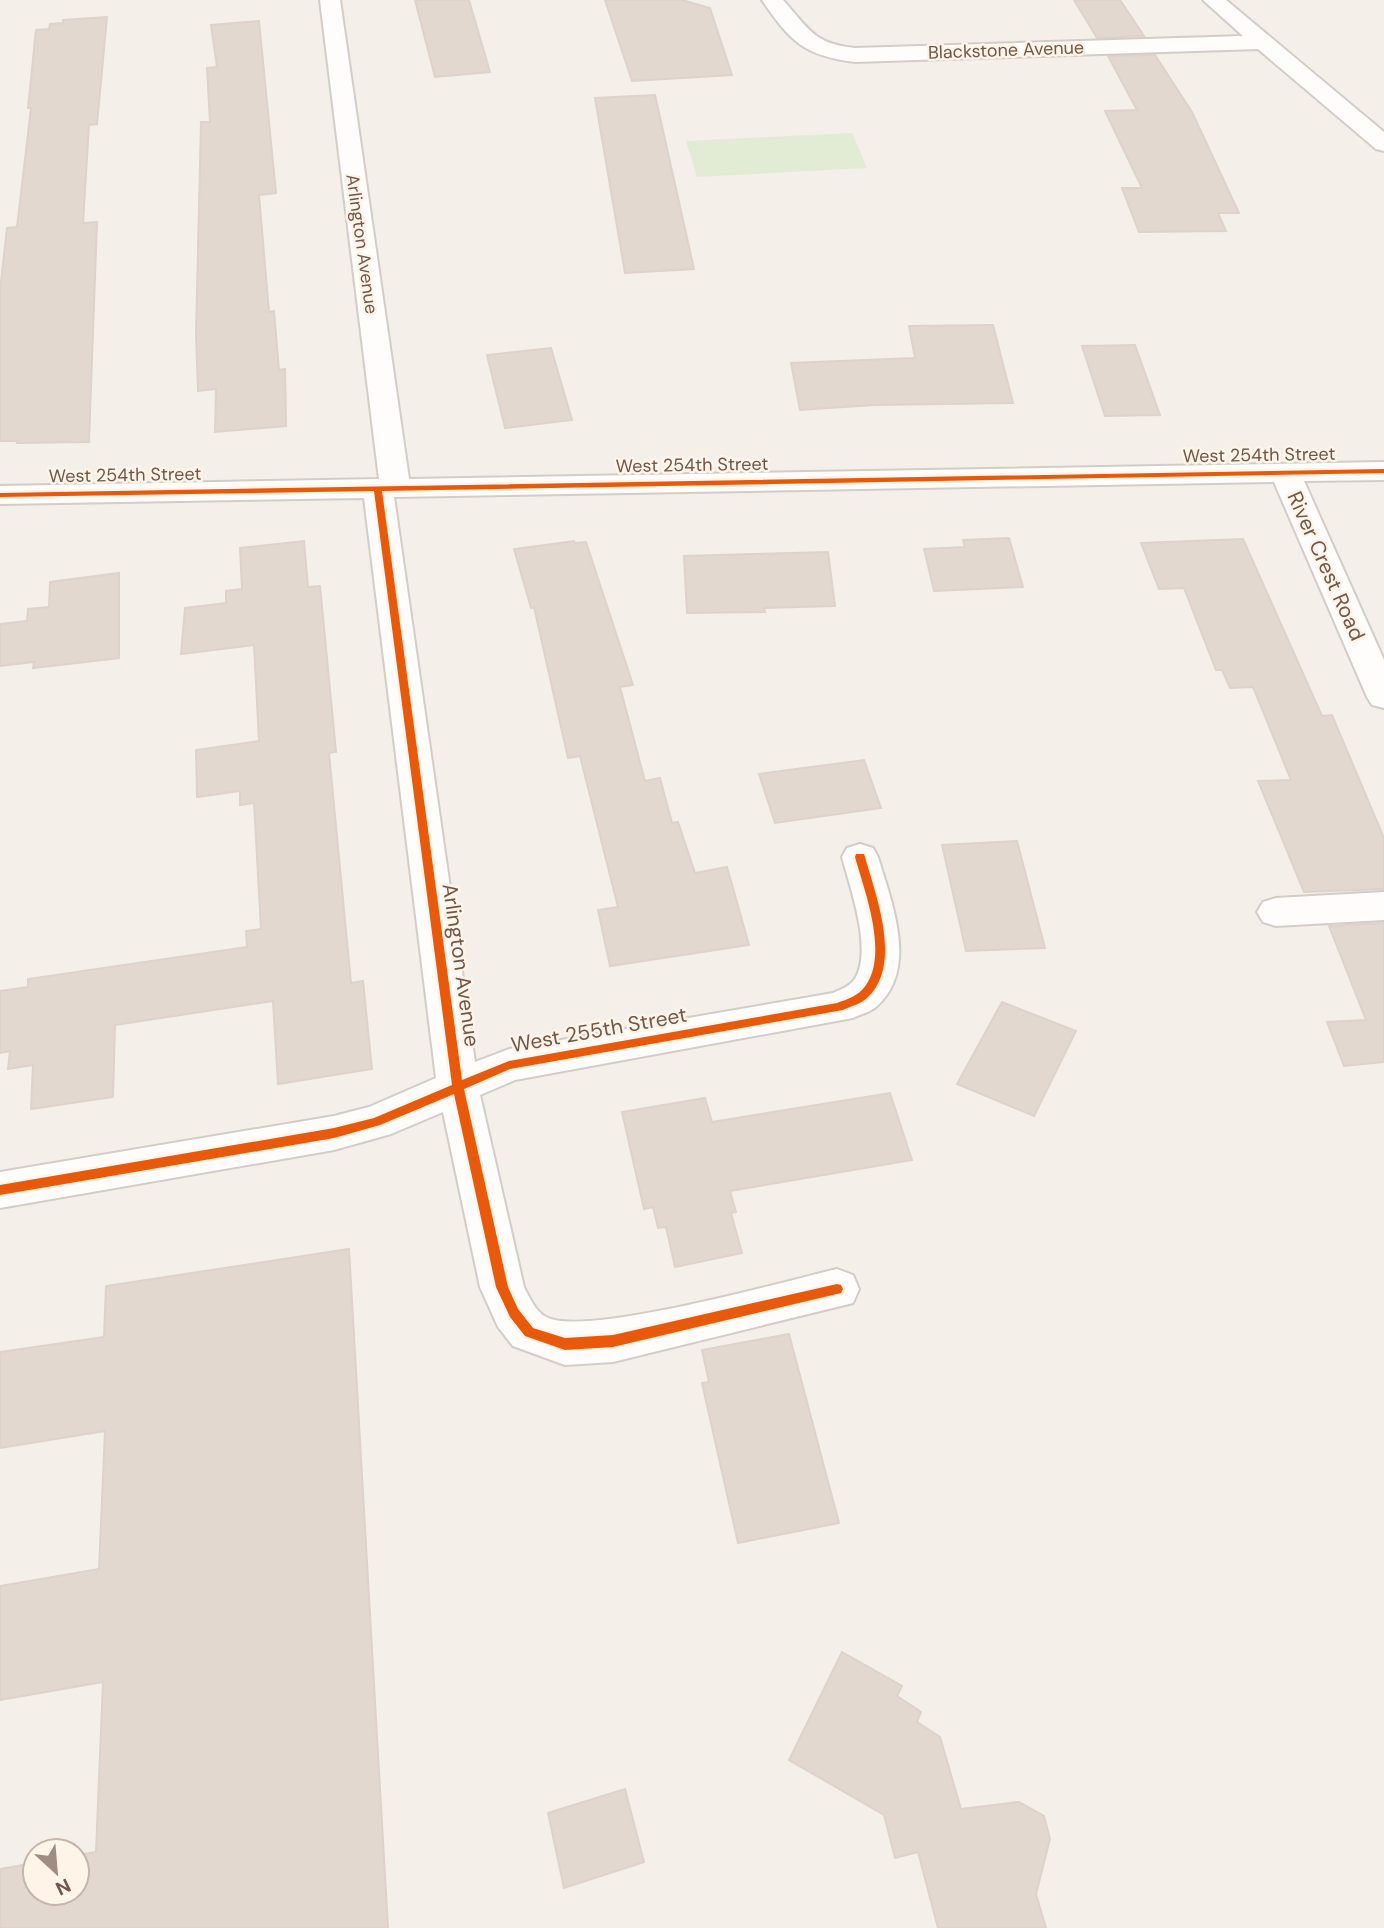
<svg xmlns="http://www.w3.org/2000/svg" width="1384" height="1928" font-family="'DM Sans',sans-serif">
	<rect width="100%" height="100%" fill="#f5efe9"/>
	<path fill="#e2ebd4" d="M 852,133 L 867,168 L 697,177 L 686,141 Z"/>
	<g fill="#e2d8d0" stroke="#ded2cb" stroke-width="2">
		<path d="M 415,0 L 469,0 L 490,72 L 435,77 Z"/>
		<path d="M 605,0 L 682,0 L 710,8 L 732,75 L 632,81 Z"/>
		<path d="M 1074,0 L 1120,0 L 1144,36 L 1097,38 Z"/>
		<path d="M 107,17 L 97,124 L 89,125 L 83,223 L 97,222 L 89,442 L 17,443 L 18,441 L 0,441 L 0,291 L 7,228 L 17,227 L 31,108 L 28,108 L 36,30 L 49,29 L 50,24 L 63,23 L 63,20 Z"/>
		<path d="M 259,21 L 276,193 L 259,195 L 269,312 L 274,311 L 279,370 L 285,369 L 286,426 L 215,432 L 216,389 L 198,391 L 196,333 L 201,122 L 210,122 L 207,68 L 217,67 L 211,25 Z"/>
		<path d="M 1155,55 L 1192,112 L 1239,213 L 1218,213 L 1226,231 L 1139,232 L 1122,188 L 1142,188 L 1105,111 L 1137,110 L 1108,56 Z"/>
		<path d="M 655,95 L 694,269 L 625,273 L 595,98 Z"/>
		<path d="M 993,325 L 1013,403 L 874,405 L 800,410 L 791,363 L 915,358 L 909,326 Z"/>
		<path d="M 1135,345 L 1160,415 L 1105,416 L 1082,346 Z"/>
		<path d="M 551,348 L 572,420 L 505,428 L 487,355 Z"/>
		<path d="M 1009,538 L 1023,587 L 934,591 L 924,549 L 965,547 L 963,540 Z"/>
		<path d="M 1243,539 L 1322,716 L 1332,715 L 1384,838 L 1384,889 L 1304,892 L 1258,781 L 1291,780 L 1253,687 L 1230,688 L 1222,670 L 1216,670 L 1184,588 L 1159,589 L 1141,543 Z"/>
		<path d="M 304,541 L 308,587 L 320,586 L 336,752 L 329,753 L 351,983 L 363,981 L 372,1069 L 278,1084 L 273,1001 L 115,1025 L 113,1097 L 31,1109 L 33,1065 L 8,1069 L 10,1051 L 0,1053 L 0,991 L 28,987 L 28,979 L 247,947 L 246,931 L 261,929 L 254,803 L 240,805 L 240,791 L 197,797 L 196,750 L 259,741 L 254,645 L 181,654 L 185,608 L 226,603 L 226,591 L 242,589 L 240,548 Z"/>
		<path d="M 574,541 L 575,543 L 586,542 L 633,685 L 620,687 L 645,781 L 660,778 L 672,823 L 678,822 L 695,873 L 727,867 L 749,945 L 610,966 L 598,910 L 618,907 L 580,756 L 568,758 L 534,607 L 531,608 L 514,549 Z"/>
		<path d="M 828,552 L 835,606 L 764,608 L 765,612 L 687,613 L 684,556 Z"/>
		<path d="M 119,573 L 119,658 L 33,668 L 34,662 L 0,666 L 0,624 L 27,621 L 28,609 L 49,607 L 50,582 Z"/>
		<path d="M 864,760 L 881,808 L 775,823 L 759,774 Z"/>
		<path d="M 1017,841 L 1045,948 L 966,951 L 942,845 Z"/>
		<path d="M 1384,923 L 1384,1062 L 1344,1066 L 1327,1022 L 1366,1020 L 1329,926 Z"/>
		<path d="M 1002,1002 L 1076,1031 L 1034,1116 L 957,1084 Z"/>
		<path d="M 890,1093 L 912,1160 L 730,1191 L 736,1212 L 731,1213 L 742,1253 L 675,1267 L 666,1227 L 658,1228 L 653,1207 L 644,1209 L 622,1112 L 705,1098 L 712,1122 Z"/>
		<path d="M 349,1249 L 388,1928 L 0,1928 L 0,1869 L 35,1863 L 35,1893 L 77,1893 L 77,1855 L 96,1852 L 103,1682 L 0,1700 L 0,1586 L 99,1569 L 105,1431 L 0,1448 L 0,1352 L 104,1337 L 106,1286 Z"/>
		<path d="M 789,1334 L 839,1523 L 738,1543 L 702,1383 L 709,1382 L 702,1350 Z"/>
		<path d="M 842,1652 L 902,1686 L 897,1696 L 921,1712 L 917,1722 L 940,1737 L 961,1809 L 1019,1802 L 1044,1816 L 1050,1839 L 1036,1894 L 1046,1928 L 938,1928 L 918,1852 L 895,1858 L 884,1815 L 789,1760 Z"/>
		<path d="M 625,1789 L 644,1862 L 564,1888 L 548,1813 Z"/>
	</g>
	<g fill="none" stroke-linecap="round" stroke-linejoin="round">
		<defs>
			<g id="street">
				<path d="M 320,0 L 340,0 L 409,479 L 1384,462 L 1384,480 L 1304,481 L 1384,660 L 1384,708 L 1372,705 L 1367,697 L 1274,482 L 394,497 L 475,1062 L 509,1049 L 833,993 C 842,989 851,986 856,977 C 872,948 850,887 842,857 L 847,848 L 860,844 L 873,848 L 878,857 C 891,901 919,968 877,1006 C 871,1012 861,1014 853,1018 L 515,1080 L 480,1095 L 524,1287 C 529,1297 536,1312 546,1317 C 583,1338 786,1281 837,1269 L 853,1275 L 859,1289 L 853,1303 L 613,1362 L 565,1365 L 513,1346 L 498,1327 L 480,1287 L 443,1112 L 391,1134 L 334,1150 L 0,1208 L 0,1172 L 334,1116 L 369,1107 L 436,1078 L 364,498 L 0,504 L 0,486 L 379,479 Z"/>
				<path d="M 762,0 L 783,0 C 809,29 814,44 855,48 L 1243,36 L 1203,0 L 1226,0 L 1384,132 L 1384,151 L 1376,149 L 1258,49 L 855,62 C 804,56 790,41 762,0 Z"/>
				<path d="M 1384,892 L 1384,920 L 1276,926 L 1263,922 L 1257,912 L 1263,902 L 1276,898 Z"/>
			</g>
		</defs>
		<use href="#street" stroke="#d4ccc6" stroke-width="4"/>
		<use href="#street" fill="#fefdfc" fill-rule="evenodd"/>
		<defs>
			<path id="cycleway" d="M 1384,469 L 1384,473 L 382,491 L 462,1080 L 509,1061 L 837,1003 C 845,1000 855,997 862,990 C 891,959 865,893 855,857 L 856,854 L 864,854 L 865,857 C 876,896 903,965 867,998 C 861,1004 851,1006 843,1010 L 510,1069 L 464,1089 L 508,1287 L 518,1309 L 533,1328 L 565,1338 L 613,1335 L 837,1284 L 841,1285 L 843,1289 L 841,1293 L 613,1347 L 565,1350 L 525,1336 L 510,1317 L 496,1287 L 454,1094 L 380,1125 L 334,1138 L 0,1195 L 0,1185 L 334,1128 L 374,1118 L 452,1085 L 374,491 L 0,497 L 0,493 Z"/>
		</defs>
		<use href="#cycleway" stroke="#fef5e8" stroke-width="5"/>
		<use href="#cycleway" fill="#e8590c" fill-rule="evenodd"/>
	</g>
	<g text-anchor="middle" dominant-baseline="central" stroke-width="5" stroke-linejoin="round" paint-order="stroke">
		<g font-size="18" fill="#72564a" stroke="#fef5e8">
			<text transform="translate(1006 50) rotate(-2)">Blackstone Avenue</text>
			<text transform="translate(362 244) rotate(82)">Arlington Avenue</text>
			<text transform="translate(1259 455) rotate(-1)">West 254th Street</text>
			<text transform="translate(692 465) rotate(-1)">West 254th Street</text>
			<text transform="translate(125 475) rotate(-1)">West 254th Street</text>
		</g>
		<g font-size="21" fill="#72564a" stroke="#fef5e8">
			<text transform="translate(1326 566) rotate(66)">River Crest Road</text>
			<text transform="translate(461 965) rotate(82)">Arlington Avenue</text>
			<text transform="translate(599 1030) rotate(-10)">West 255th Street</text>
		</g>
	</g>
	<g transform="translate(56 1872) rotate(154)"><circle r="33" fill="#fef5e8" stroke="#c6b5a9" stroke-width="2"/>
	<path d="M0-5L12 26L0 18L-12 26Z" fill="#a08c82"/>
	<text y="-10" font-size="19" font-weight="bold" text-anchor="middle" fill="#72564a">N</text>
	</g>
</svg>
